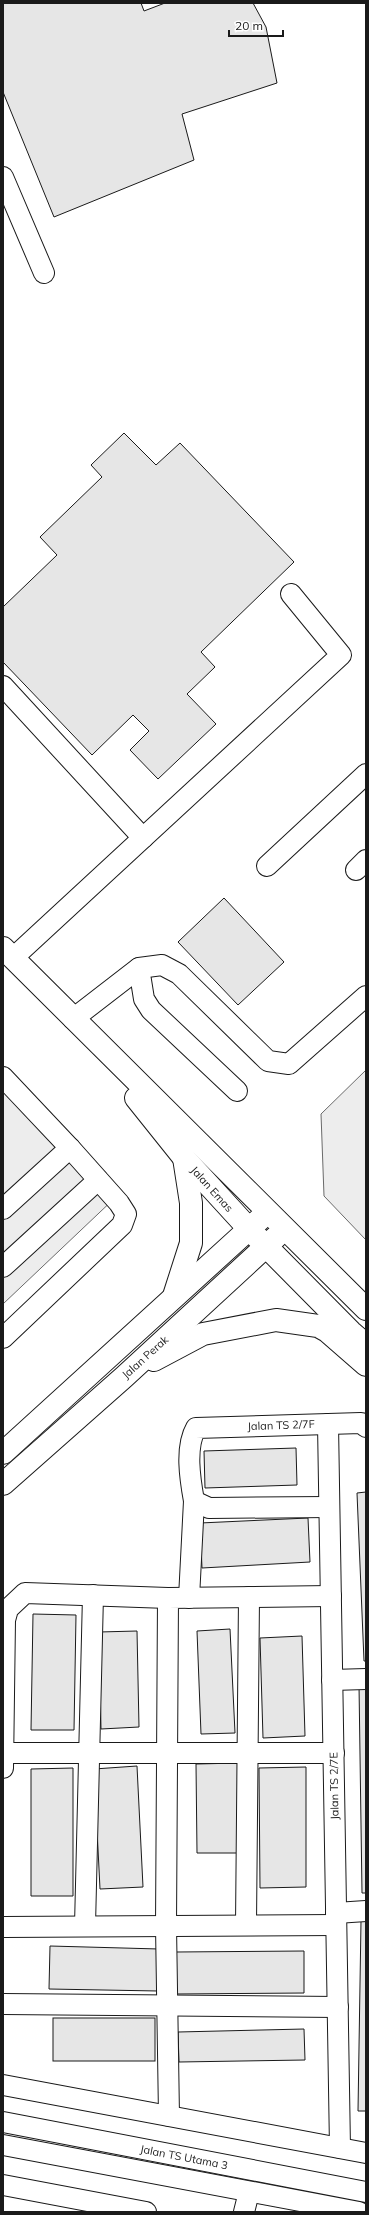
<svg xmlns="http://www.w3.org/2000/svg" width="369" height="2215" font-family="Mulish,sans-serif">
	<rect width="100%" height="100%" fill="#fff"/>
	<g fill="#ededed" stroke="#6a6a6a">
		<path d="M 366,1070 L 366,1240 L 324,1196 L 321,1114 Z"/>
		<path d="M 3,1074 L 118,1195 L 3,1304 Z"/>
	</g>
	<g fill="#e6e6e6" stroke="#1a1a1a">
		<path d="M 3,3 L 141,3 L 144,11 L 165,3 L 253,3 L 266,27 L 277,83 L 182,114 L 194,160 L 54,217 L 3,92 Z"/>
		<path d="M 124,433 L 156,465 L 180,443 L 294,562 L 201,652 L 215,667 L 187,694 L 216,724 L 158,779 L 130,750 L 149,731 L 133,715 L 92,755 L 3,662 L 3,607 L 57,555 L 40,537 L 102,477 L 91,465 Z"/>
		<path d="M 224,898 L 284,962 L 238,1005 L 178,942 Z"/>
		<path d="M 296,1448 L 297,1485 L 205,1488 L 204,1451 Z"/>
		<path d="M 366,1492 L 366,1661 L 364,1661 L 357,1493 Z"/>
		<path d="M 308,1518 L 310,1562 L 202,1568 L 200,1523 Z"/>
		<path d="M 33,1614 L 76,1615 L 74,1730 L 31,1730 Z"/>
		<path d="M 230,1629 L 235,1733 L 201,1734 L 197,1631 Z"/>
		<path d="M 137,1631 L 139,1727 L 101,1729 L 99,1632 Z"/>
		<path d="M 302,1636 L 305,1736 L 263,1738 L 260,1638 Z"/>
		<path d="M 366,1684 L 366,1893 L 362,1893 L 359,1685 Z"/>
		<path d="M 240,1763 L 242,1853 L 197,1853 L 196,1764 Z"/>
		<path d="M 137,1766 L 143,1887 L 100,1889 L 94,1769 Z"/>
		<path d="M 306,1767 L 306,1887 L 260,1888 L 259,1768 Z"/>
		<path d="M 73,1768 L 73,1896 L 31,1896 L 31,1769 Z"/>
		<path d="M 361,1921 L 366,1921 L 366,2111 L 358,2111 Z"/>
		<path d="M 50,1946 L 159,1949 L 158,1991 L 49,1989 Z"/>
		<path d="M 304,1951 L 304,1993 L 175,1994 L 175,1952 Z"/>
		<rect x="53" y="2018" width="102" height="43"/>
		<path d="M 304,2029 L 305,2060 L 179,2062 L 178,2032 Z"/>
	</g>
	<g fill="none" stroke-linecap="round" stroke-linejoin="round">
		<defs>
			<g id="minor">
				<path d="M 3,177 L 44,273"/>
				<path d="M 3,686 L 143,838"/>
				<path d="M 267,866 L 366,774"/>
				<path d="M 356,870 L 366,860"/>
				<path d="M 13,958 L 341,655 L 291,594"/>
				<path d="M 139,968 L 144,999 L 151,1010 L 237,1091"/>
				<path d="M 73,1019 L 139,968 L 162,965 L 179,974 L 268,1061 L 289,1064 L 366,996"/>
				<path d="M 3,1077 L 70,1148 L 119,1203 L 126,1214 L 122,1225 L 3,1338"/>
				<path d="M 3,1209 L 70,1148"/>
				<path d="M 3,1267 L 98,1180"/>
				<path d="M 328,1424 L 340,2148"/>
				<path d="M 329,1507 L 209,1508 L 194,1501 C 190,1479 185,1447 196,1428 L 361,1423 L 366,1427"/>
				<path d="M 189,1598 L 194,1501"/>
				<path d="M 332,1680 L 366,1679"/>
				<path d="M 3,1753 L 334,1753"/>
				<path d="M 3,1768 L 5,1620 L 8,1609 L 25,1593 L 168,1598"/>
				<path d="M 336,1913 L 366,1911"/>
				<path d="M 246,1925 L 249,1597"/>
				<path d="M 85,1926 L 93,1595"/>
				<path d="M 3,1927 L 336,1925"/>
				<path d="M 3,2004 L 338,2007"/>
				<path d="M 3,2085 L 366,2153"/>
				<path d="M 169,2116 L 166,1926 L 168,1598 L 331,1596"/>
				<path d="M 3,2122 L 366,2192"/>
				<path d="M 3,2145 L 359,2212"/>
				<path d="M 3,2185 L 146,2212"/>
				<path d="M 244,2212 L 249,2192"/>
			</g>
			<g id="major">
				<path d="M 3,948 L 366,1309"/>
				<path d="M 136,1098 L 184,1158 L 249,1229 L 351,1332 L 366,1345"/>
				<path d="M 174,1296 L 191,1243 L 191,1203 L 184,1158"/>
				<path d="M 154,1360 L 203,1334 L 276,1320 L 318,1326 L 327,1331 L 366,1365"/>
				<path d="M 3,1453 L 260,1219"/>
				<path d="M 3,1484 L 124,1377 L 276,1237"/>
			</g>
		</defs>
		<use href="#minor" stroke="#1a1a1a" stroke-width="22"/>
		<use href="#major" stroke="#1a1a1a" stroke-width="24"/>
		<use href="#minor" stroke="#fff" stroke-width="20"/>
		<use href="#major" stroke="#fff" stroke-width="22"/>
	</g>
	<g text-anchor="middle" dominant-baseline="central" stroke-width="3" stroke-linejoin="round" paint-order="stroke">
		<g font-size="11" fill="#1a1a1a" stroke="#fff">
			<text transform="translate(212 1189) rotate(48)">Jalan Emas</text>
			<text transform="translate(145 1357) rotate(-42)">Jalan Perak</text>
			<text transform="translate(281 1425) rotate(-2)">Jalan TS 2/7F</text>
			<text transform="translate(334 1786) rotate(-91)">Jalan TS 2/7E</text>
			<text transform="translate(184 2157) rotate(11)">Jalan TS Utama 3</text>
		</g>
	</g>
	<rect width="369" height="2215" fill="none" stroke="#1a1a1a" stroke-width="8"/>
	<path d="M229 30v6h54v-6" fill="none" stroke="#1a1a1a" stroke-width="2"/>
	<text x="235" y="30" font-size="12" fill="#1a1a1a" stroke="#ffffff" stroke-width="3" paint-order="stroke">20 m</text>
</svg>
